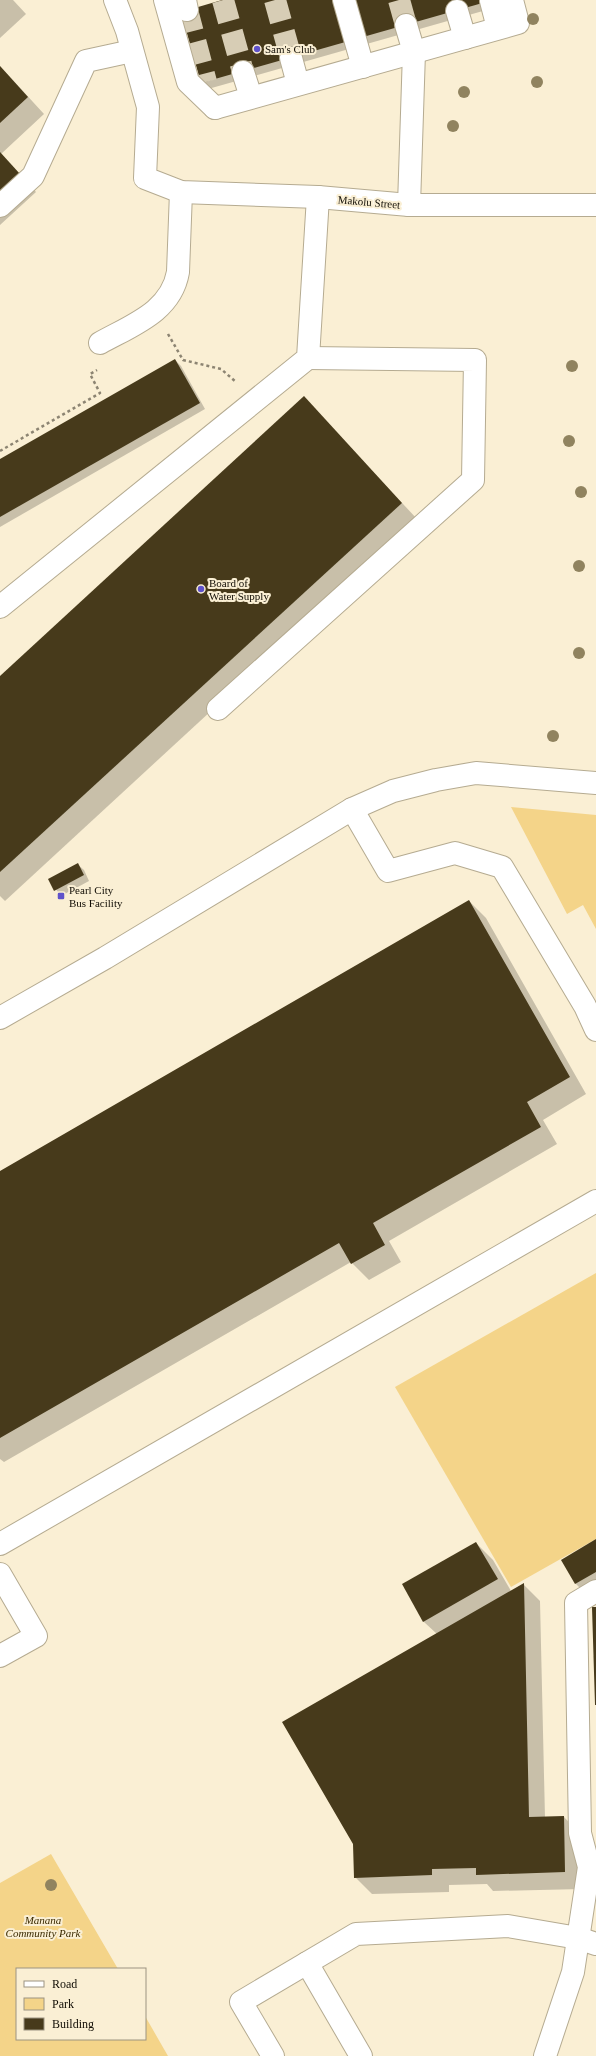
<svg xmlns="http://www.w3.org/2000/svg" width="596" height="2056" font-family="Georgia,serif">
	<rect width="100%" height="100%" fill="#faefd4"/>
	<g fill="#f4d489">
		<path d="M 511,807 L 596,815 L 596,929 L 583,905 L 567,914 Z"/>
		<path d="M 596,1273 L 596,1539 L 511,1587 L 395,1387 Z"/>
		<path d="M 51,1854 L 118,1969 L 17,1969 L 17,2039 L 145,2039 L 145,2016 L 168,2056 L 0,2056 L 0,1883 Z"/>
	</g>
	<g fill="#0003">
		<path d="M 0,0 L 13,0 L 26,14 L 0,38 Z"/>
		<path d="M 226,0 L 503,0 L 504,5 L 208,89 L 202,83 Z"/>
		<path d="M 0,66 L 44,114 L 1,154 L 36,192 L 0,225 Z"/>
		<path d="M 175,360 L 181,366 L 205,409 L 0,527 L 0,460 Z"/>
		<path d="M 304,398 L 418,520 L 5,901 L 0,896 L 0,677 Z"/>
		<path d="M 77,864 L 84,870 L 89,881 L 61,896 L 49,880 Z"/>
		<path d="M 469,901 L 486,918 L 586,1094 L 543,1120 L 557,1144 L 389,1241 L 401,1262 L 369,1280 L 351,1262 L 4,1462 L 0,1459 L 0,1172 Z"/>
		<path d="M 596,1541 L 596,1591 L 588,1596 L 576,1584 L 563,1560 Z"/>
		<path d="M 476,1543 L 493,1560 L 511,1591 L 523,1584 L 540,1601 L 545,1818 L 564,1817 L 580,1834 L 582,1889 L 493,1891 L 487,1884 L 449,1885 L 449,1892 L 372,1894 L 355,1877 L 437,1634 L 424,1622 L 403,1585 Z"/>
	</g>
	<g fill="#473a1b">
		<path d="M 222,0 L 493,0 L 201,83 L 181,12 Z"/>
		<path d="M 0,66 L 28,97 L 0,123 Z"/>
		<path d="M 0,152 L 20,174 L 0,193 Z"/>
		<path d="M 175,359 L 200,403 L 0,517 L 0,459 Z"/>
		<path d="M 304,396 L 402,503 L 0,872 L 0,676 Z"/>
		<path d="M 78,863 L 84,875 L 54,891 L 48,879 Z"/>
		<path d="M 469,900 L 570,1077 L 527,1102 L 541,1127 L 373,1223 L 385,1245 L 351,1264 L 339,1243 L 0,1438 L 0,1171 Z"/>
		<path d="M 596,1539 L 596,1572 L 575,1584 L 561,1560 Z"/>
		<path d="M 476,1542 L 498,1579 L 423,1622 L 402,1584 Z"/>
		<path d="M 524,1583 L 529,1817 L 564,1816 L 565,1872 L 476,1875 L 476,1868 L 432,1869 L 432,1875 L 354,1878 L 353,1844 L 282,1722 Z"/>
		<path d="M 592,1607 L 596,1607 L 596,1705 L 595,1705 Z"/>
	</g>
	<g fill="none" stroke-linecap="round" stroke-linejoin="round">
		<g stroke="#d7cdb5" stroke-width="22" stroke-dasharray="22 11" stroke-linecap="butt">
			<path d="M 223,0 L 243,72"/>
			<path d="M 275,0 L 291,58"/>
			<path d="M 399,0 L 406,25"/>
			<path d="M 187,10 L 206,82"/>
		</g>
		<defs>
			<g id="minor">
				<path d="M 115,0 L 127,31 L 148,107 L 145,178 L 181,192 L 318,197 L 409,205 L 596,205"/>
				<path d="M 165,0 L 188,82 L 215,108"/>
				<path d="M 185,0 L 187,10"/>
				<path d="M 344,0 L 363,67"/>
				<path d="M 491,1 L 498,28"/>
				<path d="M 457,11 L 465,38"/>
				<path d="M 406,25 L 414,52 L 409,205"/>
				<path d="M 291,58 L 298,84"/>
				<path d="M 243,72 L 251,97"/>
				<path d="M 215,108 L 518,23 L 512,0"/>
				<path d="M 0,206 L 33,176 L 86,61 L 132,51"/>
				<path d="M 100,343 C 132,325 171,312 178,272 L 181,192"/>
				<path d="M 0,607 L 308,358 L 318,197"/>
				<path d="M 218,709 L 473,480 L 475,360 L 308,358"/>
				<path d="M 352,809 L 388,871 L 455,853 L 502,867 L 585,1006 L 596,1030"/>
				<path d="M 0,1018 L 105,958 L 352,809 L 393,791 L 436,780 L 476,773 L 596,783"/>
				<path d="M 0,1544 L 596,1201"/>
				<path d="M 0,1574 L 36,1636 L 0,1656"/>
				<path d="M 307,1963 L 361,2056"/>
				<path d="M 273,2056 L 241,2002 L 356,1934 L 508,1926 L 578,1938 L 596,1944"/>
				<path d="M 545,2056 L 573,1972 L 589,1867 L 580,1833 L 576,1603 L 596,1591"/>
			</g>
		</defs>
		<use href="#minor" stroke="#b5ab91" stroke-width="24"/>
		<g stroke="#8c8472" stroke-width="2.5" stroke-dasharray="3 3" stroke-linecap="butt">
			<path d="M 168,334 L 183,360 L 221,369 L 236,382"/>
			<path d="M 0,451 L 100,393 L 90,374 L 97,370"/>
		</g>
		<use href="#minor" stroke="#fff" stroke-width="22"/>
	</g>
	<g fill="#90835f">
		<circle cx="533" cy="19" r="6"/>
		<circle cx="537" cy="82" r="6"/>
		<circle cx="464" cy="92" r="6"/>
		<circle cx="453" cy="126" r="6"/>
		<circle cx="572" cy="366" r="6"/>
		<circle cx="569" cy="441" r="6"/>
		<circle cx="581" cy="492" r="6"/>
		<circle cx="579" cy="566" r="6"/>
		<circle cx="579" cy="653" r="6"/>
		<circle cx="553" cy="736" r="6"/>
		<circle cx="51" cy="1885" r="6"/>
	</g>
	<g fill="#5f52ca" stroke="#faefd4" stroke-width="1.5">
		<circle cx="257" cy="49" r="4"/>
		<circle cx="201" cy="589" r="4"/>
		<rect x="57" y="892" width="8" height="8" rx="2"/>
	</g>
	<g text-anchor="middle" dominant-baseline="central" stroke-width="4" stroke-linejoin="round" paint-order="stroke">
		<g font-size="11" fill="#100c04" stroke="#faefd4" text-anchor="start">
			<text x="265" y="49">Sam's Club</text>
			<text x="209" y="583">Board of<tspan x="209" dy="13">Water Supply</tspan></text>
			<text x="69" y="890">Pearl City<tspan x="69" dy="13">Bus Facility</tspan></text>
		</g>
		<g font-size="11" fill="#100c04" stroke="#faefd4">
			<text transform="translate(369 202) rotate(5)">Makolu Street</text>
		</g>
		<g font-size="11" font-style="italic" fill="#3a2a00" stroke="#faefd4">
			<text x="43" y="1920">Manana<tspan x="43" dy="13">Community Park</tspan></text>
		</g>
	</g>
	<rect x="16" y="1968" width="130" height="72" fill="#faefd4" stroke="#9c9481"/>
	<rect x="24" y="1981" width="20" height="6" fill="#ffffff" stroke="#9c9481"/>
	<text x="52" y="1988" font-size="12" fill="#100c04">Road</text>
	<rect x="24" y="1998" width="20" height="12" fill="#f4d489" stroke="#9c9481"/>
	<text x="52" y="2008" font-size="12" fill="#100c04">Park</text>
	<rect x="24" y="2018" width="20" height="12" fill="#473a1b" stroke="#9c9481"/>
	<text x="52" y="2028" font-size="12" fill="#100c04">Building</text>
</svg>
